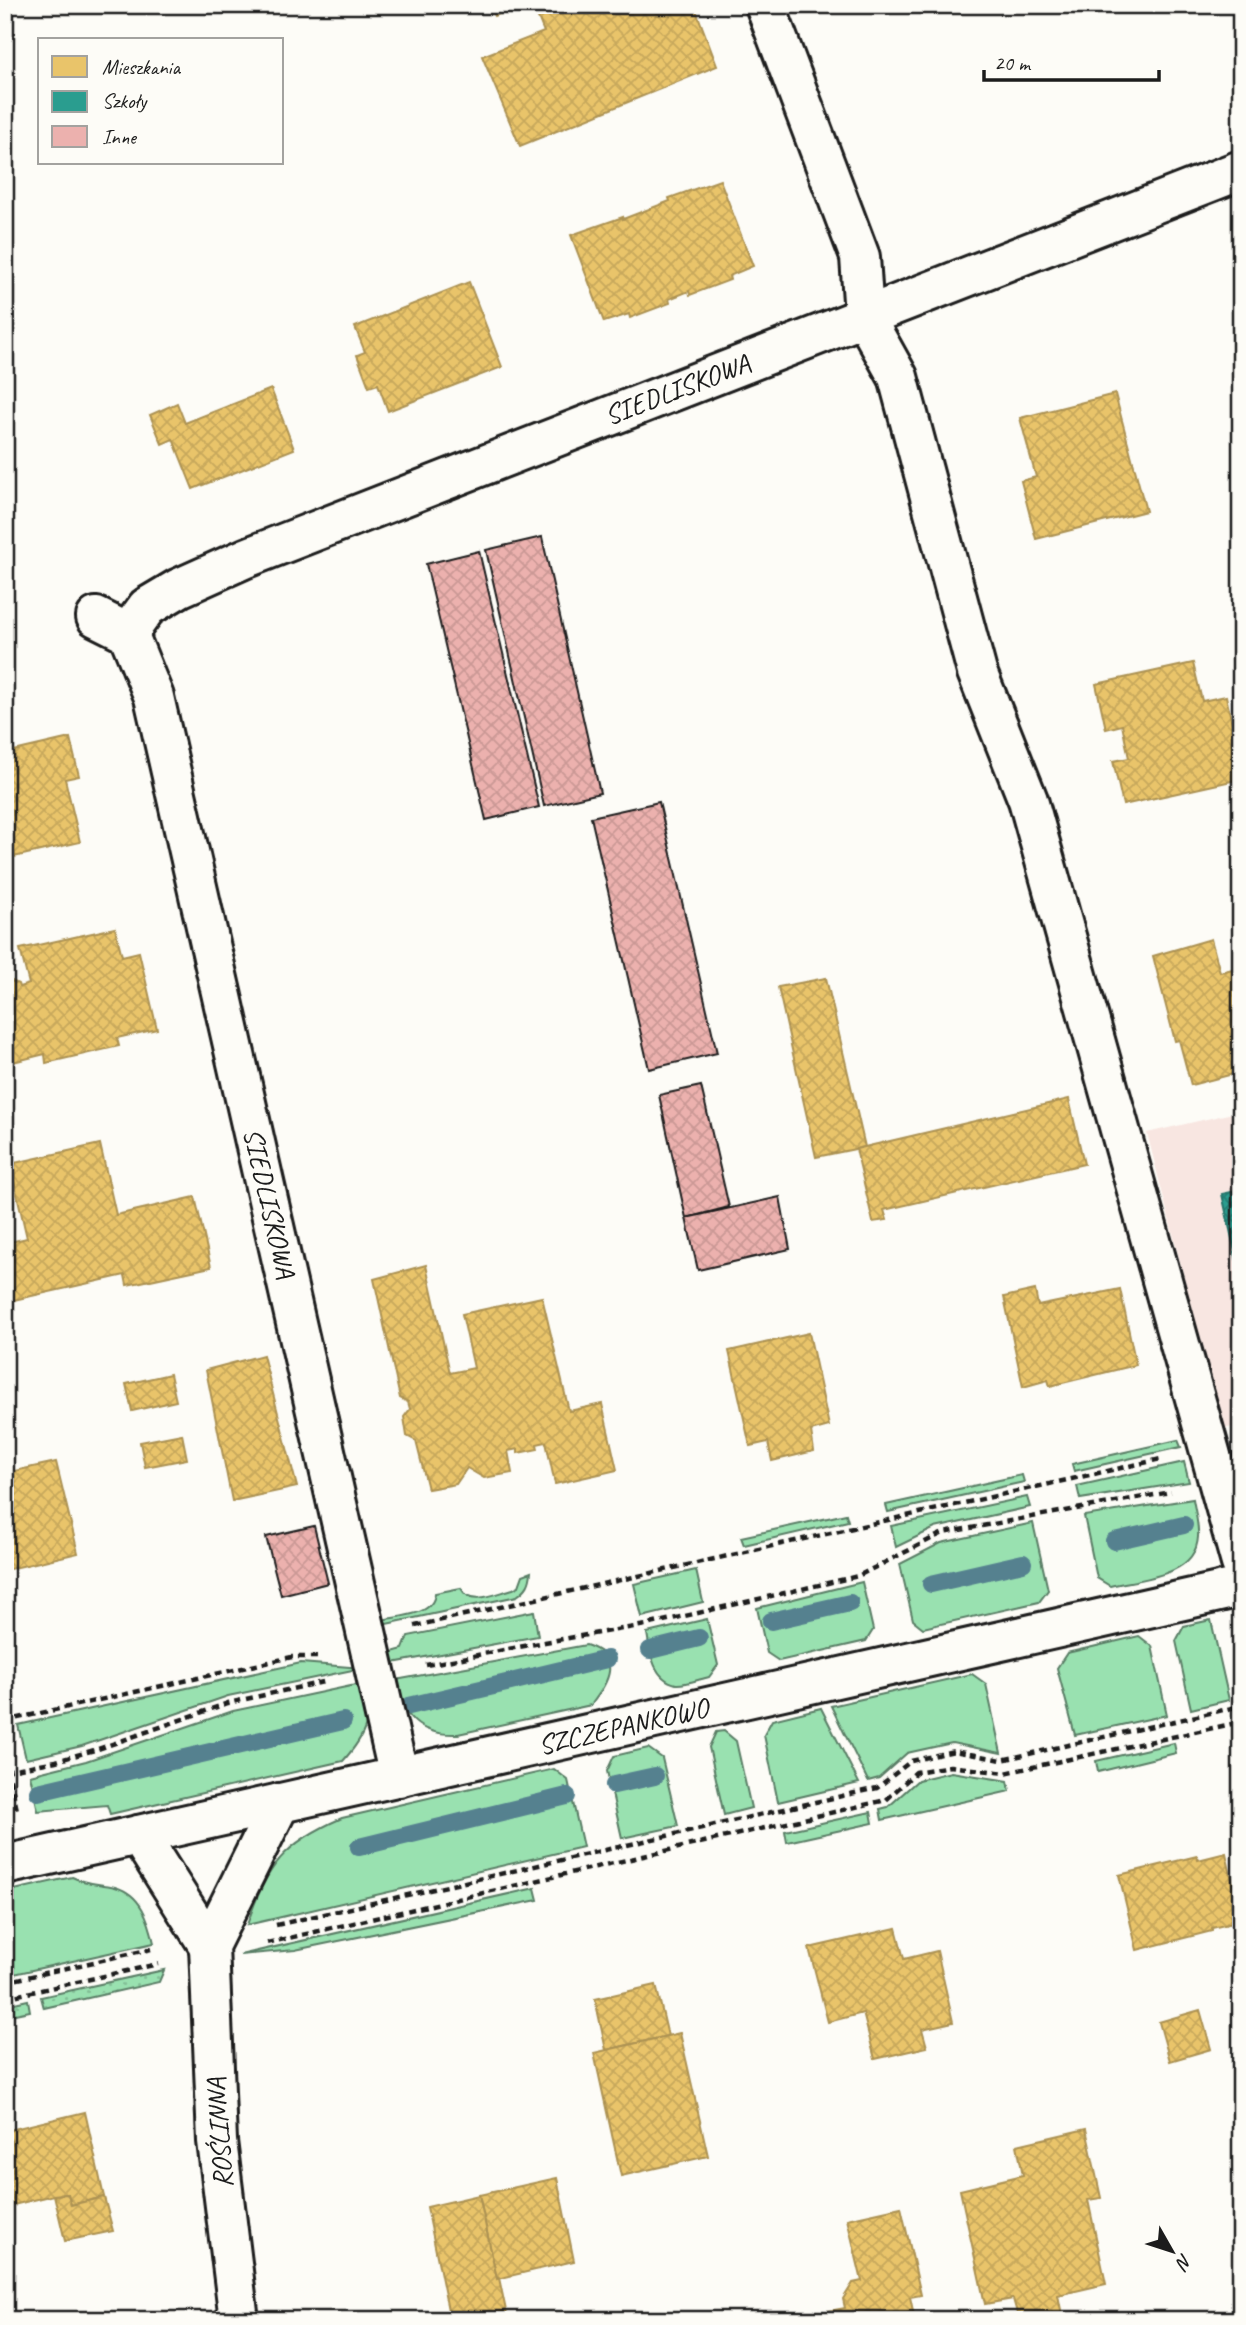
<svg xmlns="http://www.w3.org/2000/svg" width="1246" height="2325" font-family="Caveat,sans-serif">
	<defs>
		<pattern id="garden-dots" width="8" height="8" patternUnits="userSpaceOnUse" patternTransform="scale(1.75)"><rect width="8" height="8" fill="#99e1b0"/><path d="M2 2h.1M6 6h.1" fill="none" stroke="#83c097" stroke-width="1.8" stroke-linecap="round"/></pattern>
		<pattern id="homes-cross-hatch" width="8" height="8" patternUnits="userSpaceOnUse" patternTransform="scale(1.75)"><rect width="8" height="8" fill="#e9c46a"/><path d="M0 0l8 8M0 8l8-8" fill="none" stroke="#c7a85b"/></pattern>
		<pattern id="schools-cross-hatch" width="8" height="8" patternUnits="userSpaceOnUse" patternTransform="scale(1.75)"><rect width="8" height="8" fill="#2a9d8f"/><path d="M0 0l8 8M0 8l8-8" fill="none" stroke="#237f74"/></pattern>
		<pattern id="building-cross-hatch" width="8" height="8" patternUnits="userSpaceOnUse" patternTransform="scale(1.75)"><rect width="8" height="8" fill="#ecb1ae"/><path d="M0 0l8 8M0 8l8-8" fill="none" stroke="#ca9895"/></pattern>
	</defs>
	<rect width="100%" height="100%" fill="#fdfcf7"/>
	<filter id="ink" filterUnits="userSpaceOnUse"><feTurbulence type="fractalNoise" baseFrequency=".0143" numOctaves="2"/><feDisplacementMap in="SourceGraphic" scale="14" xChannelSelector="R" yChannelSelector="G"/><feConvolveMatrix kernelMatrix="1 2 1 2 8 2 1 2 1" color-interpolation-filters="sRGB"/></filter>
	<g filter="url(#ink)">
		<path fill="#f8e6e1" d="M 1241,1111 L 1241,1425 L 1223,1429 L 1147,1133 Z"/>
		<g fill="#99e1b0" stroke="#5a7e66" stroke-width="2">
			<path d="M 1178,1440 L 1181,1447 L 1074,1471 L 1072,1464 Z"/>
			<path d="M 1184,1462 L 1189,1482 L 1080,1499 L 1077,1486 Z"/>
			<path d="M 1022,1475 L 1024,1482 L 888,1512 L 886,1505 Z"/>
			<path d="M 1027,1497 L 1030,1507 L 935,1528 L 896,1547 L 891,1526 Z"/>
			<path d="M 1193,1499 C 1195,1511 1199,1525 1198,1537 C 1196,1577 1139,1579 1110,1586 L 1097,1578 L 1084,1516 Z"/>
			<path d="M 846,1514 L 848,1521 L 744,1545 L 741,1537 Z"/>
			<path d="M 1033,1523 L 1048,1590 L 1039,1602 L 923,1628 L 913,1620 L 900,1564 L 941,1543 Z"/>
			<path d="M 696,1570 L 703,1602 L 642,1617 L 634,1584 Z"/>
			<path d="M 531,1572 C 530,1584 527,1589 517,1596 L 377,1626 L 381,1620 C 399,1616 434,1616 435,1593 L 461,1588 C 470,1607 497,1593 513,1589 L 519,1586 L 523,1575 Z"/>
			<path d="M 862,1582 L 873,1630 L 866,1641 L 779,1661 L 767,1653 L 757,1608 Z"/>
			<path d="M 534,1611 L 538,1636 L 387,1664 L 385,1654 L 403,1649 L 408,1636 Z"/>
			<path d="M 707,1619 L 718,1665 L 709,1677 C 700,1679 685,1685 676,1684 C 653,1679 650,1652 647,1633 Z"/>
			<path d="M 1211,1620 L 1229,1700 L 1191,1709 L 1176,1641 L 1184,1626 Z"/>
			<path d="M 1139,1636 L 1152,1646 L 1167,1715 L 1075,1735 L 1057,1668 L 1067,1653 Z"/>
			<path d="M 586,1645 C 623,1657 609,1682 591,1705 L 458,1734 C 416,1736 406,1716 390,1681 Z"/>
			<path d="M 301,1663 L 362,1668 L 228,1696 L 82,1746 L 26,1759 L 18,1725 Z"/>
			<path d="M 972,1674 L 986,1684 L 1001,1753 L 952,1743 L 907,1753 L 879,1778 L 868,1781 L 831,1706 Z"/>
			<path d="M 365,1683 C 371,1720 368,1733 343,1761 L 110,1814 L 107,1805 L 38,1811 L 30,1775 L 86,1761 L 233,1711 Z"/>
			<path d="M 821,1708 L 859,1783 L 778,1802 L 764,1735 L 772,1720 Z"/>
			<path d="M 724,1731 L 736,1741 L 751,1808 L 724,1815 L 709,1747 L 716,1732 Z"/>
			<path d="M 1174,1743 L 1176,1753 L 1098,1772 L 1096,1761 Z"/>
			<path d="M 648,1748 L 662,1758 L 678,1826 L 622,1838 L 607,1771 L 614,1756 Z"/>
			<path d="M 554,1769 L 568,1780 L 583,1847 L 247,1925 C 267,1865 284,1843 342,1818 Z"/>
			<path d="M 951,1772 L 1008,1781 L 1010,1791 L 882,1820 L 880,1809 L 888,1807 L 918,1780 Z"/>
			<path d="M 871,1812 L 873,1823 L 787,1842 L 785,1831 Z"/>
			<path d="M 72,1877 C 89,1885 98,1883 115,1887 C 141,1894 149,1920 154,1943 L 5,1976 L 5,1892 Z"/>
			<path d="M 535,1888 L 538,1900 L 295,1950 L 240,1955 Z"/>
		</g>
		<g fill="url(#garden-dots)" stroke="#5a7e66" stroke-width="2">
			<path d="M 164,1970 L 159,1982 L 44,2008 L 41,1997 Z"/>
			<path d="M 28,2000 L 30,2011 L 5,2016 L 5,2005 Z"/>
		</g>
		<g fill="url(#homes-cross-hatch)" stroke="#ac9253" stroke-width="2">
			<path d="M 490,5 L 522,5 L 494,16 Z"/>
			<path d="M 533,5 L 694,5 L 717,66 L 520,146 L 482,56 L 544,32 Z"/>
			<path d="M 720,180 L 753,266 L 729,276 L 730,280 L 690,295 L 689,291 L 669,299 L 670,303 L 630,318 L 629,314 L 604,322 L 571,235 L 623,217 L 623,219 L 670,201 L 669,198 Z"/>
			<path d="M 469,282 L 502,367 L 388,411 L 378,384 L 369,387 L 357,355 L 365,352 L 355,327 Z"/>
			<path d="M 271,389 L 294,449 L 193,489 L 173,439 L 162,444 L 150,415 L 177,403 L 185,423 Z"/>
			<path d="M 1115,394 L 1146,511 L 1036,539 L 1021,481 L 1036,477 L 1020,418 Z"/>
			<path d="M 1193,663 L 1202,701 L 1226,696 L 1241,765 L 1241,779 L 1123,805 L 1113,761 L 1129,758 L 1122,725 L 1106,729 L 1096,684 Z"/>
			<path d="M 70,738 L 79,776 L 65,779 L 80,842 L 5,859 L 5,753 Z"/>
			<path d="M 115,928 L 122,956 L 139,952 L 157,1029 L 117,1038 L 119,1046 L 46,1063 L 45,1054 L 5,1064 L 5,981 L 10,980 L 18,984 L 19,987 L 29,984 L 20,949 Z"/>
			<path d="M 1211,939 L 1220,972 L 1241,967 L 1241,1072 L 1191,1085 L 1179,1040 L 1175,1041 L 1153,956 Z"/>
			<path d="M 826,978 L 865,1147 L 816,1157 L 778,987 Z"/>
			<path d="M 1069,1099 L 1084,1164 L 884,1210 L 887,1220 L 873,1222 L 856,1149 Z"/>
			<path d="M 100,1144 L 116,1215 L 195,1197 L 211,1267 L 127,1285 L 125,1275 L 5,1302 L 5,1243 L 27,1238 L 10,1164 Z"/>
			<path d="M 426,1265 L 450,1373 L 474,1368 L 462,1314 L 542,1297 L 569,1411 L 602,1404 L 617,1470 L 555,1484 L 546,1442 L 537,1444 L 538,1449 L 518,1453 L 518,1449 L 508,1451 L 512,1473 L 484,1478 L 467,1468 L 456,1484 L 428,1489 L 416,1441 L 407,1436 L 404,1417 L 410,1409 L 408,1402 L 400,1398 L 374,1279 Z"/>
			<path d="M 1120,1289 L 1136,1365 L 1050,1386 L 1048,1380 L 1023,1387 L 1004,1297 L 1035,1290 L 1038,1306 Z"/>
			<path d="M 809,1333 L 829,1426 L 811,1431 L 814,1451 L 772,1461 L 768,1442 L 750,1446 L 729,1351 Z"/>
			<path d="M 263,1355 L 297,1487 L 232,1501 L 206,1370 Z"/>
			<path d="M 170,1374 L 176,1401 L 132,1411 L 126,1384 Z"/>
			<path d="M 182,1434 L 187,1459 L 145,1467 L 140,1442 Z"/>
			<path d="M 56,1462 L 78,1553 L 5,1570 L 5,1473 Z"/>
			<path d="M 1226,1853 L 1241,1921 L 1212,1928 L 1212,1931 L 1137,1950 L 1119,1875 L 1197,1856 L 1198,1860 Z"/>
			<path d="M 896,1928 L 904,1959 L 937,1951 L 953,2022 L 922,2029 L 927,2047 L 875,2059 L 863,2013 L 828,2022 L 809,1948 Z"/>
			<path d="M 656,1985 L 668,2036 L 606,2050 L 595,1999 Z"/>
			<path d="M 1200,2010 L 1211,2049 L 1170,2061 L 1159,2022 Z"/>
			<path d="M 680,2033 L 708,2156 L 621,2176 L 594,2053 Z"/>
			<path d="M 85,2112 L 104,2197 L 71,2205 L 68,2194 L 54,2195 L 5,2207 L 5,2131 Z"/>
			<path d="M 1086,2129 L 1101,2198 L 1088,2200 L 1106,2284 L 1058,2295 L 1063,2320 L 1019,2320 L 1013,2299 L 985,2304 L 960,2190 L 1023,2175 L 1017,2145 Z"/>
			<path d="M 557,2178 L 574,2261 L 497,2279 L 479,2195 Z"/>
			<path d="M 68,2194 L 71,2205 L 104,2197 L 113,2231 L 65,2241 L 54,2195 Z"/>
			<path d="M 479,2195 L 497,2279 L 499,2278 L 508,2320 L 450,2320 L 427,2207 Z"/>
			<path d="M 901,2207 L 921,2295 L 910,2297 L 915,2320 L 825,2320 L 824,2312 L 845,2308 L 843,2299 L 853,2283 L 862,2281 L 847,2219 Z"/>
		</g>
		<path fill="url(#schools-cross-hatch)" stroke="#26766c" stroke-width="2" d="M 1241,1190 L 1241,1279 L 1222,1194 Z"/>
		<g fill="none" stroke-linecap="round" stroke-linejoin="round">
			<g stroke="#55818f" stroke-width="18">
				<path d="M 1114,1541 L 1184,1525"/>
				<path d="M 931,1584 L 1023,1563"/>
				<path d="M 771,1621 L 850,1603"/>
				<path d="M 650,1650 L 699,1638"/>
				<path d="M 409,1706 L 607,1659"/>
				<path d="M 614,1785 L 655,1776"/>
				<path d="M 38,1792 L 343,1721"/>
				<path d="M 359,1847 L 567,1796"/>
			</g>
		</g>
		<g fill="url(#building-cross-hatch)" stroke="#1c1c1c" stroke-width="2">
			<path d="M 542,537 L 600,793 L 544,806 L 486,550 Z"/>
			<path d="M 479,551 L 539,807 L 486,820 L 426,564 Z"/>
			<path d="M 659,802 L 717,1053 L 649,1069 L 591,817 Z"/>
			<path d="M 701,1086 L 729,1207 L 686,1218 L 659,1095 Z"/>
			<path d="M 780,1197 L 790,1249 L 698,1270 L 686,1218 Z"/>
			<path d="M 314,1526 L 328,1583 L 281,1595 L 266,1537 Z"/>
		</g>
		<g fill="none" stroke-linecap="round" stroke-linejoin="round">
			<defs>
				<g id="minor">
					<path d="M 765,5 L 860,257 L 864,316 L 898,377 L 977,672 L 1028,800 L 1241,1563"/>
					<path d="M 96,617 L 128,633 L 154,697 L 399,1777"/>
					<path d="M 128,633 L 147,607 L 179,588 L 246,558 L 1241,170"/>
					<path d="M 139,1835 L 209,1946"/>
					<path d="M 5,1865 L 1241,1587"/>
					<path d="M 239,2320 L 217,2141 L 209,1946 L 280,1803"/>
				</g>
			</defs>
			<use href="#minor" stroke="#1c1c1c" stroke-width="44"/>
			<g stroke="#1c1c1c" stroke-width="4.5" stroke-dasharray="7 5" stroke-linecap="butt">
				<path d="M 415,1626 L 1161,1459"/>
				<path d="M 426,1665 L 545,1642 L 646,1625 L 858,1576 L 943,1533 L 1171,1492"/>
				<path d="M 5,1721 L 292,1657 L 319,1657"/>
				<path d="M 5,1755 L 17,1810"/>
				<path d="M 5,1771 L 56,1761 L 98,1749 L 228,1703 L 328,1681"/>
				<path d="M 276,1925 L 877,1788 L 911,1761 L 954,1751 L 1002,1760 L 1241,1706"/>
				<path d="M 267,1943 L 886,1800 L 916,1772 L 950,1766 L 1005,1773 L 1241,1722"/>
				<path d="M 5,1982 L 151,1949"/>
				<path d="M 5,1998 L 158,1964"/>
			</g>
			<use href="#minor" stroke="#fdfcf7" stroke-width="38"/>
		</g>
	</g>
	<g text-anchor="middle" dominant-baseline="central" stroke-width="7" stroke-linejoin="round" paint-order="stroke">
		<g font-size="28" fill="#1c1c1c" stroke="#fdfcf7">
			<text transform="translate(677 389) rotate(-21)">SIEDLISKOWA</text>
			<text transform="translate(270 1203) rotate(77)">SIEDLISKOWA</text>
			<text transform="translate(623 1726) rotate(-13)">SZCZEPANKOWO</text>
			<text transform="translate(219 2133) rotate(-94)">ROŚLINNA</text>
		</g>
	</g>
	<rect width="1246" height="2325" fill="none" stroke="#fdfcf7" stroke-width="28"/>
	<rect x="14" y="14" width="1218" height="2297" fill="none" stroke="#1c1c1c" stroke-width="2.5" filter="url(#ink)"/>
	<rect x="38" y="38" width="245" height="126" fill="#fdfcf7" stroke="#a3a29f" stroke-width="2"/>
	<rect x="52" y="56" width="35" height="21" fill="#e9c46a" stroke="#a3a29f" stroke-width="2"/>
	<text x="102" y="74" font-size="21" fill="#1c1c1c">Mieszkania</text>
	<rect x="52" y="91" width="35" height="21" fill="#2a9d8f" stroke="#a3a29f" stroke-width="2"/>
	<text x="102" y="108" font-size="21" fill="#1c1c1c">Szkoły</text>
	<rect x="52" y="126" width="35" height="21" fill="#ecb1ae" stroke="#a3a29f" stroke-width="2"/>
	<text x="102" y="144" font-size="21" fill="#1c1c1c">Inne</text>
	<g transform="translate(1172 2251) rotate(129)" stroke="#fdfcf7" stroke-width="5" paint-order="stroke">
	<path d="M0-5L12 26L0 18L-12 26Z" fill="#1c1c1c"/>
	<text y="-10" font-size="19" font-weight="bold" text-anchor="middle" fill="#1c1c1c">N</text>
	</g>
	<path d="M984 70v10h175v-10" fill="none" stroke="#1c1c1c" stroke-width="3.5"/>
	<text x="994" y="70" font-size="21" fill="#1c1c1c" stroke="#fdfcf7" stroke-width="5" paint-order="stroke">20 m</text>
</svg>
